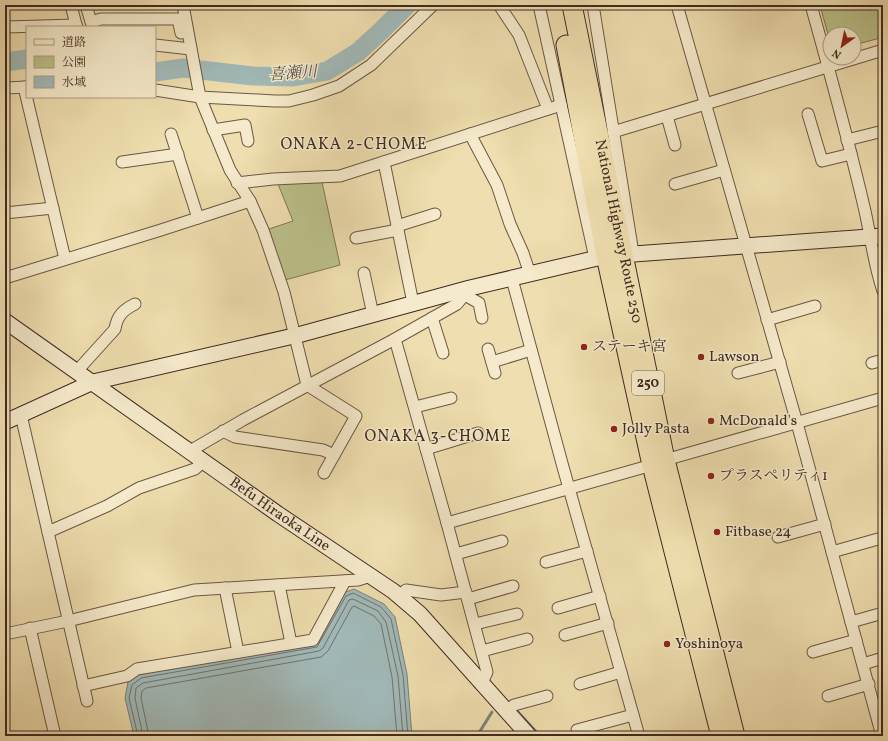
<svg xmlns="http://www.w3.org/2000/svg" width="888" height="741" font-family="Vollkorn,'Noto Serif JP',serif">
	<rect width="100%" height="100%" fill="#efdeaf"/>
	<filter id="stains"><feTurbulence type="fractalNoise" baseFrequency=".005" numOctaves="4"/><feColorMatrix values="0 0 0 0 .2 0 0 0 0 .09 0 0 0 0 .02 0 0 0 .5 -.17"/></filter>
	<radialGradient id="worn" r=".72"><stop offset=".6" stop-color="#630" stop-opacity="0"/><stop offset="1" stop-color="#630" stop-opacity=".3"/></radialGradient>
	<g fill="#bbc18a" stroke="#7d7656">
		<path d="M 820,5 L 880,5 L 883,17 L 883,29 L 879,30 L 880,38 L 854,45 L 854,34 L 830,34 L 830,42 Z"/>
		<path d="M 322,182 L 340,265 L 285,280 L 269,229 L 293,221 L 278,184 Z"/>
	</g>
	<path fill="#a1b9b8" stroke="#7a807c" d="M 354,589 L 384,604 L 395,617 L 407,674 L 412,736 L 134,736 L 125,698 L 128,682 L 140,674 L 315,643 L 343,593 Z"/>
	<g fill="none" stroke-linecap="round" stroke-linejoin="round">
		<g stroke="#70726d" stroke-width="1">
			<path d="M 138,736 L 129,698 L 132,685 L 141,678 L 317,647 L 346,596 L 353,593 L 381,607 L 391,619 L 403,675 L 408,736"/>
			<path d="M 143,736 L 135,698 L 136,688 L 143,683 L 319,651 L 323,648 L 349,600 L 353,599 L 378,611 L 386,622 L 398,676 L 403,736"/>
			<path d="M 149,736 L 141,698 L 142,691 L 146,688 L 321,657 L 328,651 L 352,607 L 354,606 L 374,616 L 381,624 L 392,677 L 397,736"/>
		</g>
		<g stroke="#7a807c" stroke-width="3">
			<path d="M 518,712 L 540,736"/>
			<path d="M 477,736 L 492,712"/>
		</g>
		<g stroke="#a1b9b8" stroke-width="19">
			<path d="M 5,62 L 27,59"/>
			<path d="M 155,72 L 183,68 L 253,76 L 293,77 L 327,71 L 358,52 L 381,31 L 407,5"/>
		</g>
		<defs>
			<g id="street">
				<path d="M 71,5 L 76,25"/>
				<path d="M 86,5 L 91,22 L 101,19 L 178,19 L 181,33"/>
				<path d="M 183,5 L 200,97 L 230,170 L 250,201 L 263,230 L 284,292 L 307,385 L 356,416 L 324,473"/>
				<path d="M 499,5 L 519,35 L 548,109"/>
				<path d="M 539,5 L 595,258"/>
				<path d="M 593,5 L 633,253"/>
				<path d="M 677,5 L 797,423 L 882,736"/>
				<path d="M 811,5 C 830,73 849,142 865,211 C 871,238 874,265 883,291"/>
				<path d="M 5,27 L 76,25 L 77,27"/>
				<path d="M 155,45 L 191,49"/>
				<path d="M 24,87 L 65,259"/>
				<path d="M 5,88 L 27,87"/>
				<path d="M 155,90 L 200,97 L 275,101 L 289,101 L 313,95 L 339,86 L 371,65 L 433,5"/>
				<path d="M 808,114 L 822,161 L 851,154"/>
				<path d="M 667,116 L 675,145"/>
				<path d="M 213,130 L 245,125 L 248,141"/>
				<path d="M 613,132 L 883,50"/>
				<path d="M 171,134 L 198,218"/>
				<path d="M 470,134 L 497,185 L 510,224 L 523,253 L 530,274"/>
				<path d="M 847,140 L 883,131"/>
				<path d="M 122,162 L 178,154"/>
				<path d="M 384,162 L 413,303"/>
				<path d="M 237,183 L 273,179 L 340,176 L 561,105"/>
				<path d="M 675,184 L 724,170"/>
				<path d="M 5,213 L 53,208"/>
				<path d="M 397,226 L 435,214"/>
				<path d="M 356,238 L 398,230"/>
				<path d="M 364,273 L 373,315"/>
				<path d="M 5,278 L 161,230 L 250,201"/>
				<path d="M 512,279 L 563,467 L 639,736"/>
				<path d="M 465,295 L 479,303 L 482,318"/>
				<path d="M 432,318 L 443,353"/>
				<path d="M 767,320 L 815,306"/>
				<path d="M 395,339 L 447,523 L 487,672 L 482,683"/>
				<path d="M 488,349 L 495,373"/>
				<path d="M 492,362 L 531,350"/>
				<path d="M 872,363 L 883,360"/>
				<path d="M 77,371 L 115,329 C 117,316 123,310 135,304"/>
				<path d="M 738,373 L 780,362"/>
				<path d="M 415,407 L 451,398"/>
				<path d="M 21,415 L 87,701"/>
				<path d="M 223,431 L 235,437 L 323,450 L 334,455"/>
				<path d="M 426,449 L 478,433"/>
				<path d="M 190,451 L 243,420 L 395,339 L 457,304 L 470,288"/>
				<path d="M 665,460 L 883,398"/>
				<path d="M 447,523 L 652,465"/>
				<path d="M 48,532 L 107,506 L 139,488 L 195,469 L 204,461"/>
				<path d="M 778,537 L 825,524"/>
				<path d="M 832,552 L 878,539"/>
				<path d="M 456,554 L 502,541"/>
				<path d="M 546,562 L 587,551"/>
				<path d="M 279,585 L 291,643"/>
				<path d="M 225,588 L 238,652"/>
				<path d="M 399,596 L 406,590 L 441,595 L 466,592"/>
				<path d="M 468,599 L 513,586"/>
				<path d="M 558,608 L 600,596"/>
				<path d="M 851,622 L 883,613"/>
				<path d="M 475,624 L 517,614"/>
				<path d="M 30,628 L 55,736"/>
				<path d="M 5,634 L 68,621 L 194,590 L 358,580 L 371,576"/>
				<path d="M 565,635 L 608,623"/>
				<path d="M 482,651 L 527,639"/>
				<path d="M 813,652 L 856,640"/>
				<path d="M 863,664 L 883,658"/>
				<path d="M 580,684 L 621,672"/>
				<path d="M 83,686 L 127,676 L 137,669 L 313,640 L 345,581"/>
				<path d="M 828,696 L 869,684"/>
				<path d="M 507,711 L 514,705 L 547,696"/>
				<path d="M 577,730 L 633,715"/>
			</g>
			<g id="secondary">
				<path id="s1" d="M 5,321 L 278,514 L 393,591 L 420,614 L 529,736"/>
				<path d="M 5,422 L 93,382 L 298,335 L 470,288 L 606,256 L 883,236"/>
			</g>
			<g id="highway">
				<path id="s2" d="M 572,5 L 665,460 L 735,736"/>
				<path d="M 566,45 L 606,256 L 652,465 L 721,736"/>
			</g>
		</defs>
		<use href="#street" stroke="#6b5745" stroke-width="13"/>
		<use href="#secondary" stroke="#3f2a22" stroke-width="17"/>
		<use href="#highway" stroke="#3f2a22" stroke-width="21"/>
		<use href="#street" stroke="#f5eacb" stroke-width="11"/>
		<use href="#secondary" stroke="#f5eacb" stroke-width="15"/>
		<use href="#highway" stroke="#efdeaf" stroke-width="19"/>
	</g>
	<g fill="#8f2418" stroke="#f5eacb" stroke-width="1.5">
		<circle cx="584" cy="347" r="4"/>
		<circle cx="701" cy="357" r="4"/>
		<circle cx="711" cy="421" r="4"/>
		<circle cx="614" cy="429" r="4"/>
		<circle cx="711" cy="476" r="4"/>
		<circle cx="717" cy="532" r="4"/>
		<circle cx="667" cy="644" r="4"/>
	</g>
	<g text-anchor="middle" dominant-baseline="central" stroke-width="3" stroke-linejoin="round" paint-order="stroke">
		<rect fill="#f5eacb" stroke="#766455" stroke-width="1" x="632" y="371" width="32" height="24" rx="3"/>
		<g font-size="14" font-weight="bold" fill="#3f2a22">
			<text x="648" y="383">250</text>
		</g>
		<g font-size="15" fill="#3f2a22" stroke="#f5eacb">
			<text stroke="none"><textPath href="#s2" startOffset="231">National Highway Route 250</textPath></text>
			<text stroke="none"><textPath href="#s1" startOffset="336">Befu Hiraoka Line</textPath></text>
		</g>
		<g font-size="15" fill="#3f2a22" stroke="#f5eacb" text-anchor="start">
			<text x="592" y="347">ステーキ宮</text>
			<text x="709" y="357">Lawson</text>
			<text x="719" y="421">McDonald's</text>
			<text x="622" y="429">Jolly Pasta</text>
			<text x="719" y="476">プラスペリティ1</text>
			<text x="725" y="532">Fitbase 24</text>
			<text x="675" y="644">Yoshinoya</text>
		</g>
		<g font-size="16" font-style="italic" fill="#584e48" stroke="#f5eacb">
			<text transform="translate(293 74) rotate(-4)">喜瀬川</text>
		</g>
		<g font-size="16" letter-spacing="1" fill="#3f2a22" stroke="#f5eacb">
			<text x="354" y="145">ONAKA 2-CHOME</text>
			<text x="438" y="437">ONAKA 3-CHOME</text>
		</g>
	</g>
	<rect width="888" height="741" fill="none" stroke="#efdeaf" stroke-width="20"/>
	<rect x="6" y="6" width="876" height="729" fill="none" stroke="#3f2a22" stroke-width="2"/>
	<rect x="10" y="10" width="868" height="721" fill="none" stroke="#3f2a22"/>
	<rect x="26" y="26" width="130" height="72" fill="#f5eacb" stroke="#ac9d87"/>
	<rect x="34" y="39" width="20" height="6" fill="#f5eacb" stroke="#ac9d87"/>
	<text x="62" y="46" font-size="12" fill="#3f2a22">道路</text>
	<rect x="34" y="56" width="20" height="12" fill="#bbc18a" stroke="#ac9d87"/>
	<text x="62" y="66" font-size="12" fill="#3f2a22">公園</text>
	<rect x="34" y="76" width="20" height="12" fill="#a1b9b8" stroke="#ac9d87"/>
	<text x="62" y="86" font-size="12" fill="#3f2a22">水域</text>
	<g transform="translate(842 46) rotate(213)"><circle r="19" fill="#f5eacb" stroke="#ac9d87"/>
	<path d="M0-3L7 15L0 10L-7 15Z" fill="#8f2418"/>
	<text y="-6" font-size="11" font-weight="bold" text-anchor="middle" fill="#3f2a22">N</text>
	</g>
	<rect width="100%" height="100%" filter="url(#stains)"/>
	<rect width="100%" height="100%" fill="url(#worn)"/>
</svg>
